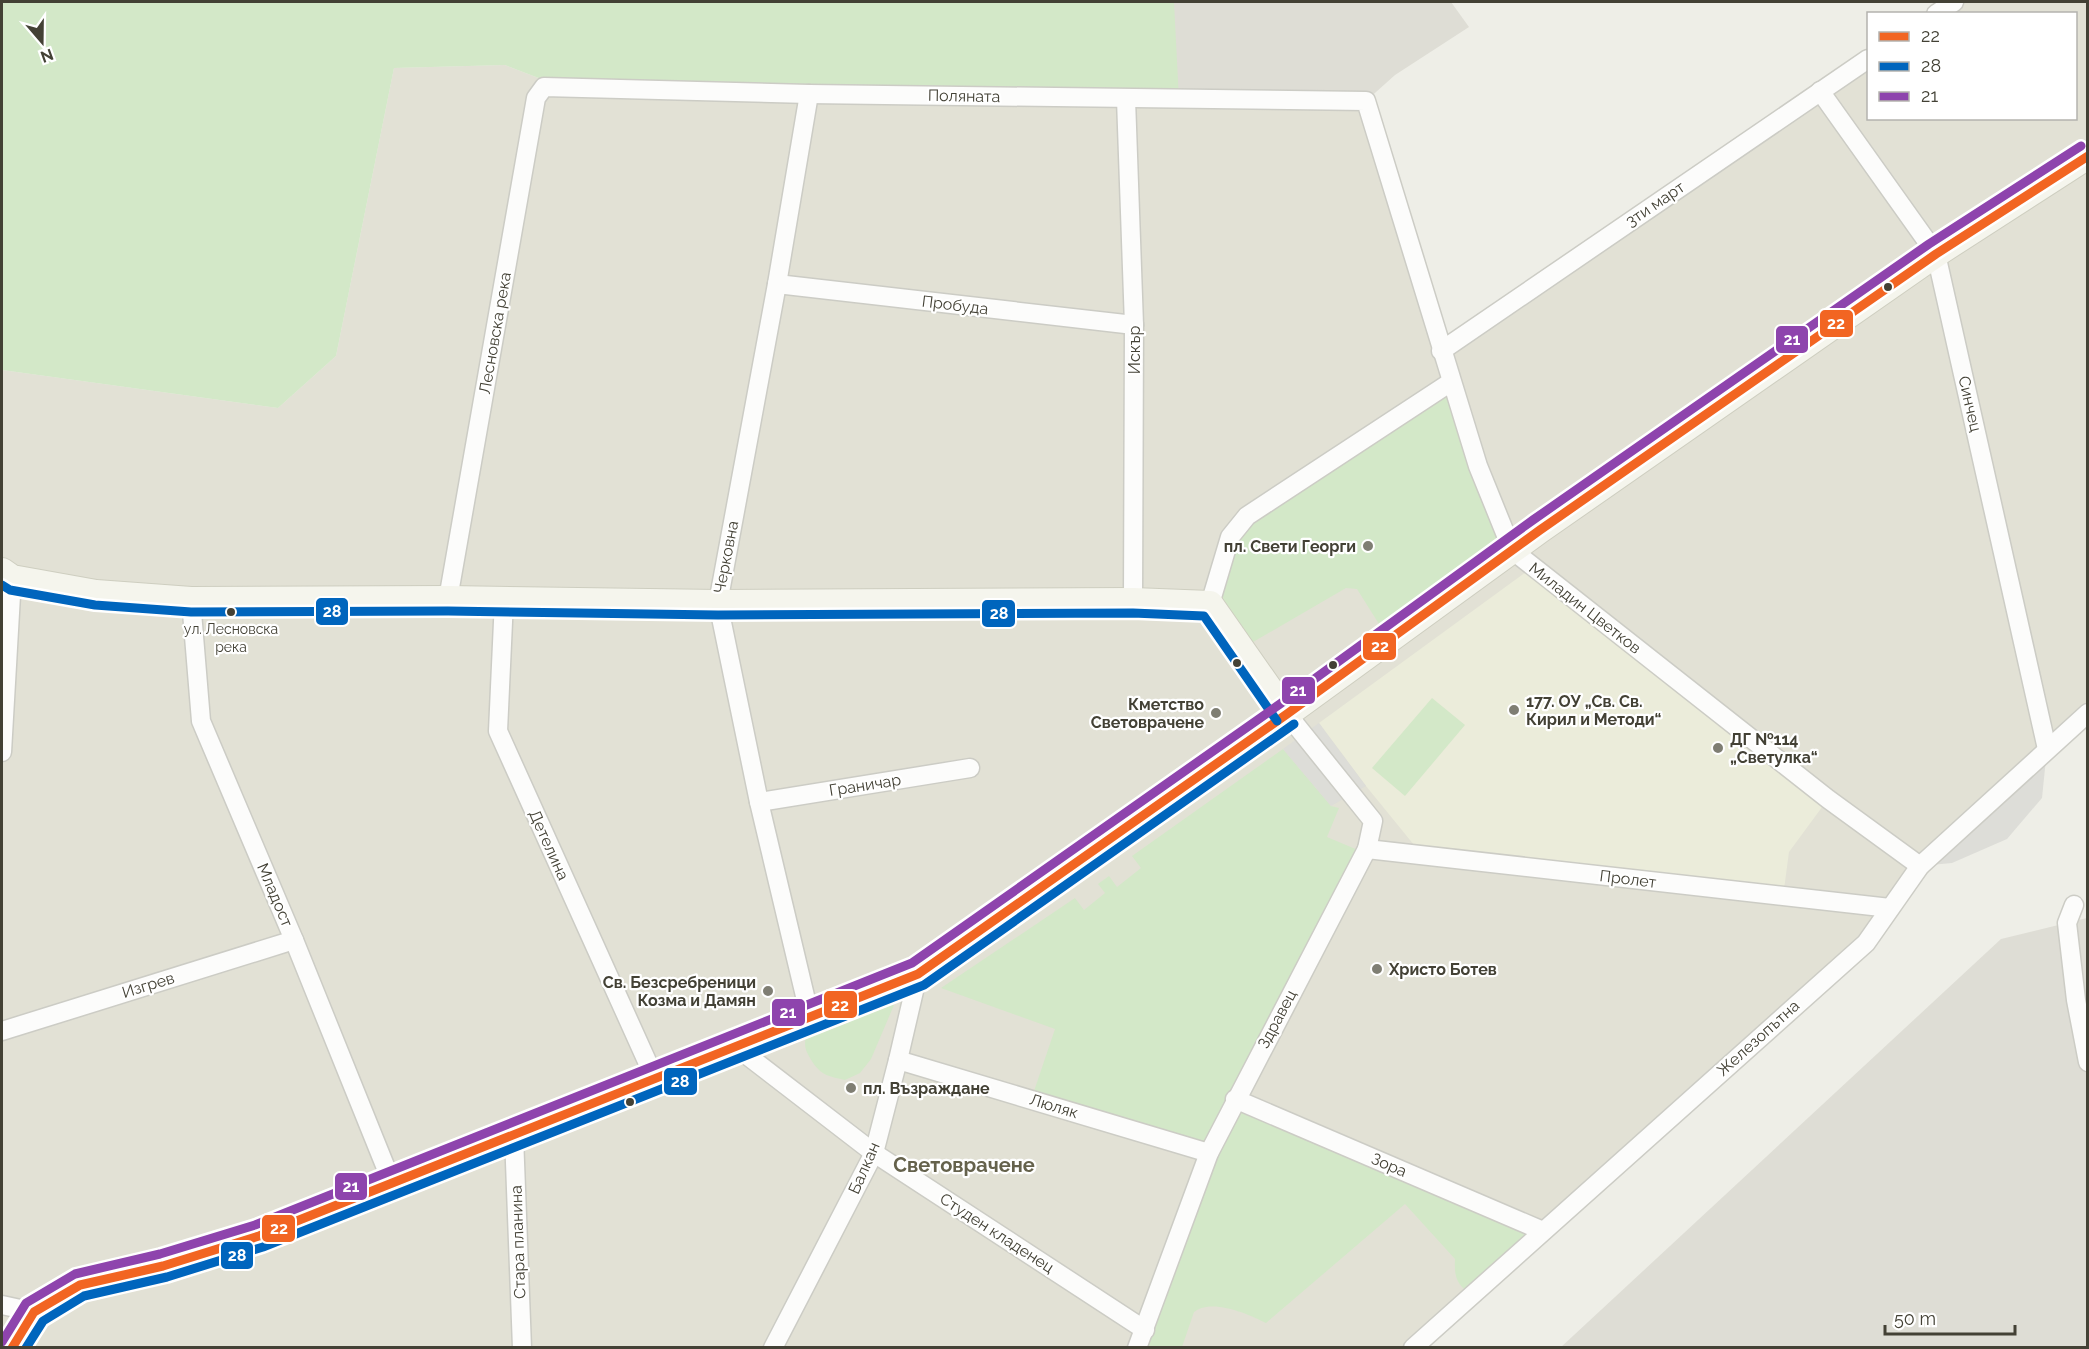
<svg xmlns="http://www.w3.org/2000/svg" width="2089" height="1349" font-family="Raleway,sans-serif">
	<rect width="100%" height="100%" fill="#eeeee7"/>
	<path fill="#e2e1d5" d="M 1954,2 L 2087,2 L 2087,713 L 1920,866 L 1866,943 L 1413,1347 L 2,1348 L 2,370 L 278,408 L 336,356 L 394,68 L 505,65 L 562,87 L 1366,101 L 1441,350 L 1868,59 L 1868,118 L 2076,118 L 2076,14 L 1936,13 Z"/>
	<g fill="#deddd5">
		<path d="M 635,2 L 1451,2 L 1469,27 L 1395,75 L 1366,101 L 1179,100 Z"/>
		<path d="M 2087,918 L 2087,1347 L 1560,1348 L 2001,939 Z"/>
	</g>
	<path fill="#ebecda" d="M 1533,567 L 1828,799 L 1789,852 L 1783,897 L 1423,856 L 1366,786 L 1319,723 Z"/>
	<g fill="#d3e8c8">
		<path d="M 2,2 L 1174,2 L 1179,100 L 562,87 L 505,65 L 394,68 L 336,356 L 278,408 L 2,370 Z"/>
		<path d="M 1451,382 L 1512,550 L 1389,640 L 1357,589 L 1346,588 L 1241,649 L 1210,604 L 1230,537 Z"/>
		<path d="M 1432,698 L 1465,725 L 1405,796 L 1372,768 Z"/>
		<path d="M 1283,749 L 1331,806 L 1339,808 L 1327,837 L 1365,853 L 1236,1099 L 1543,1231 L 1471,1295 C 1457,1284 1454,1278 1455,1259 L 1405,1204 L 1266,1323 C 1248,1314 1212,1298 1194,1312 L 1182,1347 L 1137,1347 L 1209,1153 L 1031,1100 L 1055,1029 L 941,988 L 1075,898 L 1084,910 L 1105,893 L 1098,884 L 1109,876 L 1117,887 L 1141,868 L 1132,856 Z"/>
		<path d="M 890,1000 L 894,1005 L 871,1059 L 860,1073 L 845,1080 C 827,1076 820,1075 810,1058 C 805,1050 804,1045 806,1036 L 811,1032 Z"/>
	</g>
	<g fill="#ddddd8">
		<path d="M 1319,723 L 1366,786 L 1331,806 L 1283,749 Z"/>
		<path d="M 2047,749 L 2042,798 L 2007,839 L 1952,863 L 1920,866 Z"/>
	</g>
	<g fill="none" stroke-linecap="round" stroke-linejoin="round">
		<defs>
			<g id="street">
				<path d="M 1936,14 L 1954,2"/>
				<path d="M 1820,91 L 1936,254 L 2047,749"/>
				<path d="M 809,94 L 777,284 L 718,603 L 759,802 L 810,1017"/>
				<path d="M 1126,99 L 1134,325 L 1133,601"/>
				<path d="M 777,284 L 1134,325"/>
				<path d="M 1441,351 L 1868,59"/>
				<path d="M 448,599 L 536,98 L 544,87 L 809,94 L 1366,101 L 1478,466 L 1512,550 L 1828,799 L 1920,866"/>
				<path d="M 191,600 L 201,721 L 294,940 L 392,1183"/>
				<path d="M 504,600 L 498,731 L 655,1079"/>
				<path d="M 1210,604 L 1230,537 L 1247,516 L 1451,382"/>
				<path d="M 2,752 L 12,578"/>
				<path d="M 759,802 L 970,768"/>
				<path d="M 1367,849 L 1890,908"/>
				<path d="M 2074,905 L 2067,923 L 2076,1000 L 2088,1062"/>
				<path d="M 2,1031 L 294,940"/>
				<path d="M 735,1046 L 874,1153 L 1145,1330"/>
				<path d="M 898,1060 L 1209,1153"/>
				<path d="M 1235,1099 L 1543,1231"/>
				<path d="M 514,1136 L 522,1348"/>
				<path d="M 2,1305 L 34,1312"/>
				<path d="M 773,1348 L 874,1153 L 898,1060 L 918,974"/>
				<path d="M 1137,1348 L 1209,1153 L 1367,849 L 1373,821 L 1287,714"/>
				<path d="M 1413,1348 L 1866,943 L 1920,866 L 2088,713"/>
			</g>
			<g id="secondary">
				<path d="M 2,571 L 12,578 L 96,593 L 191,600 L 448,599 L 718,603 L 1133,601 L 1210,604 L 1287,714"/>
				<path d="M 12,1348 L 34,1312 L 80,1285 L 163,1266 L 259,1236 L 918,974 L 1287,714 L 1540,530 L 1936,254 L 2088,156"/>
			</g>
		</defs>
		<use href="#street" stroke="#ccccc5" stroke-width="21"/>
		<use href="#secondary" stroke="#cecec0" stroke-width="28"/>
		<use href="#street" stroke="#fcfcfb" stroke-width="18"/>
		<use href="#secondary" stroke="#f5f5ed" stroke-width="26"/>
		<defs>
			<path id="bus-1" d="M 12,1348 L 34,1312 L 80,1285 L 163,1266 L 259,1236 L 918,974 L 1287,714 L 1540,530 L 1936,254 L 2088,156"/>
			<g id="bus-2">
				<path d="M 2,585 L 10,590 L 95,605 L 191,612 L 448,611 L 718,615 L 1133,613 L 1204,616 L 1277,721"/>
				<path d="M 26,1348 L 43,1321 L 84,1296 L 167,1277 L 263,1247 L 924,985 L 1294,724"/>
			</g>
			<path id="bus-3" d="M 2,1342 L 26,1303 L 75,1274 L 160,1254 L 255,1225 L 912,963 L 1280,704 L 1533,520 L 1929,244 L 2081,146"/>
		</defs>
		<use href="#bus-1" stroke="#fff" stroke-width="14"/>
		<use href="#bus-2" stroke="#fff" stroke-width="14"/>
		<use href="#bus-3" stroke="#fff" stroke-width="14"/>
		<use href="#bus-1" stroke="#f26522" stroke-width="9"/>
		<use href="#bus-2" stroke="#0065bd" stroke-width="9"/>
		<use href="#bus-3" stroke="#8e44ad" stroke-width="9"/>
	</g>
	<g fill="#434135" stroke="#fff" stroke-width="2">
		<circle cx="1888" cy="287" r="5"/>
		<circle cx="231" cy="612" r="5"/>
		<circle cx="1237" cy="663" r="5"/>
		<circle cx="1333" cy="665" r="5"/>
		<circle cx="630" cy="1102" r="5"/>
	</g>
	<g fill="#7f7e73" stroke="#fff" stroke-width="2">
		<circle cx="1368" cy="546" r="6"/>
		<circle cx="1514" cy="710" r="6"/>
		<circle cx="1216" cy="713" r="6"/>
		<circle cx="1718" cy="748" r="6"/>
		<circle cx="1377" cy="969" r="6"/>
		<circle cx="768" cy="991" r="6"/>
		<circle cx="851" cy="1088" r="6"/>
	</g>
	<g text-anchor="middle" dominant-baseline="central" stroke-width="4.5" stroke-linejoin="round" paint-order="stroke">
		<g font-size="14" fill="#434135" stroke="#fff">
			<text x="231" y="629">ул. Лесновска<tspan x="231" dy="18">река</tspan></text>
		</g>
		<g font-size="16" fill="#434135" stroke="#fff">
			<text transform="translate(964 96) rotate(1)">Поляната</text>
			<text transform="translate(1655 204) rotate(-34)">3ти март</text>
			<text transform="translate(955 305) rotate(7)">Пробуда</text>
			<text transform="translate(495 333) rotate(-80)">Лесновска река</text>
			<text transform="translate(1134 350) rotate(-90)">Искър</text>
			<text transform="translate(1970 404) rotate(77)">Синчец</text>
			<text transform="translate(726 557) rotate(-79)">Черковна</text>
			<text transform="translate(1585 608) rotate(38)">Миладин Цветков</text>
			<text transform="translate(865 785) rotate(-9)">Граничар</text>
			<text transform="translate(549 845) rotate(66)">Детелина</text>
			<text transform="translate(1628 879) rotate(7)">Пролет</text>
			<text transform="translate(275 895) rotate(67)">Младост</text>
			<text transform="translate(148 985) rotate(-17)">Изгрев</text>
			<text transform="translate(1277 1019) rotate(-62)">Здравец</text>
			<text transform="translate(1758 1038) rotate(-42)">Железопътна</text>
			<text transform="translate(1054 1106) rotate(17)">Люляк</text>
			<text transform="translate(1389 1165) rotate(23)">Зора</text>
			<text transform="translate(864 1168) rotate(-66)">Балкан</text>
			<text transform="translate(997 1233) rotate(33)">Студен кладенец</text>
			<text transform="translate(518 1242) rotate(-92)">Стара планина</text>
		</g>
		<g font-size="16" font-weight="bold" fill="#434135" stroke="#fff" text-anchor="start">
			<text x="1356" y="546" text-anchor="end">пл. Свети Георги</text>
			<text x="1526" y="701">177. ОУ „Св. Св.<tspan x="1526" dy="18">Кирил и Методи“</tspan></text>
			<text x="1204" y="704" text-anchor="end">Кметство<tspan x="1204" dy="18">Световрачене</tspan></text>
			<text x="1730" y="739">ДГ №114<tspan x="1730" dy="18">„Светулка“</tspan></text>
			<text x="1389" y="969">Христо Ботев</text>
			<text x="756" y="982" text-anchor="end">Св. Безсребреници<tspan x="756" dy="18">Козма и Дамян</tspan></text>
			<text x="863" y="1088">пл. Възраждане</text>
		</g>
		<g font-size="20" font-weight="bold" fill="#65624c" stroke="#fff">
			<text x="964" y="1165">Световрачене</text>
		</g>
	</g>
	<g stroke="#fff" stroke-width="2">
		<rect x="1819" y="309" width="35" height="29" rx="6" fill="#f26522"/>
		<rect x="1775" y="325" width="34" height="29" rx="6" fill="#8e44ad"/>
		<rect x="315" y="597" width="34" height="29" rx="6" fill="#0065bd"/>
		<rect x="981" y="599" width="35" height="29" rx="6" fill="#0065bd"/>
		<rect x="1362" y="632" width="35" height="29" rx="6" fill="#f26522"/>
		<rect x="1281" y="676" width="35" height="29" rx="6" fill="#8e44ad"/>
		<rect x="823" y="990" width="35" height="29" rx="6" fill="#f26522"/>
		<rect x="771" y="998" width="35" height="29" rx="6" fill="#8e44ad"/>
		<rect x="663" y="1067" width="35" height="29" rx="6" fill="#0065bd"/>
		<rect x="334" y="1172" width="34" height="29" rx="6" fill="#8e44ad"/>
		<rect x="261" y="1214" width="35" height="29" rx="6" fill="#f26522"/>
		<rect x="220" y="1241" width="34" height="29" rx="6" fill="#0065bd"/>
	</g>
	<g font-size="16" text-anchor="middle" font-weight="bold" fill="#fff">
		<text x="1836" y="329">22</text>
		<text x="1792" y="345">21</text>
		<text x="332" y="617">28</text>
		<text x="999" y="619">28</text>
		<text x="1380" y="652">22</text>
		<text x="1298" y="696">21</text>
		<text x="840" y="1011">22</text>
		<text x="788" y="1018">21</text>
		<text x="680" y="1087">28</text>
		<text x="351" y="1192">21</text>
		<text x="279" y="1234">22</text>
		<text x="237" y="1261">28</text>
	</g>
	<rect width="2089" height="1349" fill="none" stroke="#434135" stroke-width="6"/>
	<rect x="1867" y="12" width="210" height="108" fill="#ffffff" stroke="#b4b3ae" stroke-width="1.5"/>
	<rect x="1879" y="32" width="30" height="9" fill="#f26522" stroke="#b4b3ae" stroke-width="1.5"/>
	<text x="1921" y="42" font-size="18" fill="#434135">22</text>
	<rect x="1879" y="62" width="30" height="9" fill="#0065bd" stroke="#b4b3ae" stroke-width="1.5"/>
	<text x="1921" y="72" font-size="18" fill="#434135">28</text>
	<rect x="1879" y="92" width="30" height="9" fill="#8e44ad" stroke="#b4b3ae" stroke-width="1.5"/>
	<text x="1921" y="102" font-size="18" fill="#434135">21</text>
	<g transform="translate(42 42) rotate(160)" stroke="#ffffff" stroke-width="4.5" paint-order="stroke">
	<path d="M0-4.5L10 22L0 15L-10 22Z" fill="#434135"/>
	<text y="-9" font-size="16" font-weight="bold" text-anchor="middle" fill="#434135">N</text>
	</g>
	<path d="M1885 1325v9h130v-9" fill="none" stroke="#434135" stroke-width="3"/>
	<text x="1894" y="1325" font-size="18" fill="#434135" stroke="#ffffff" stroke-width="4.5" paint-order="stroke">50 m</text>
</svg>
